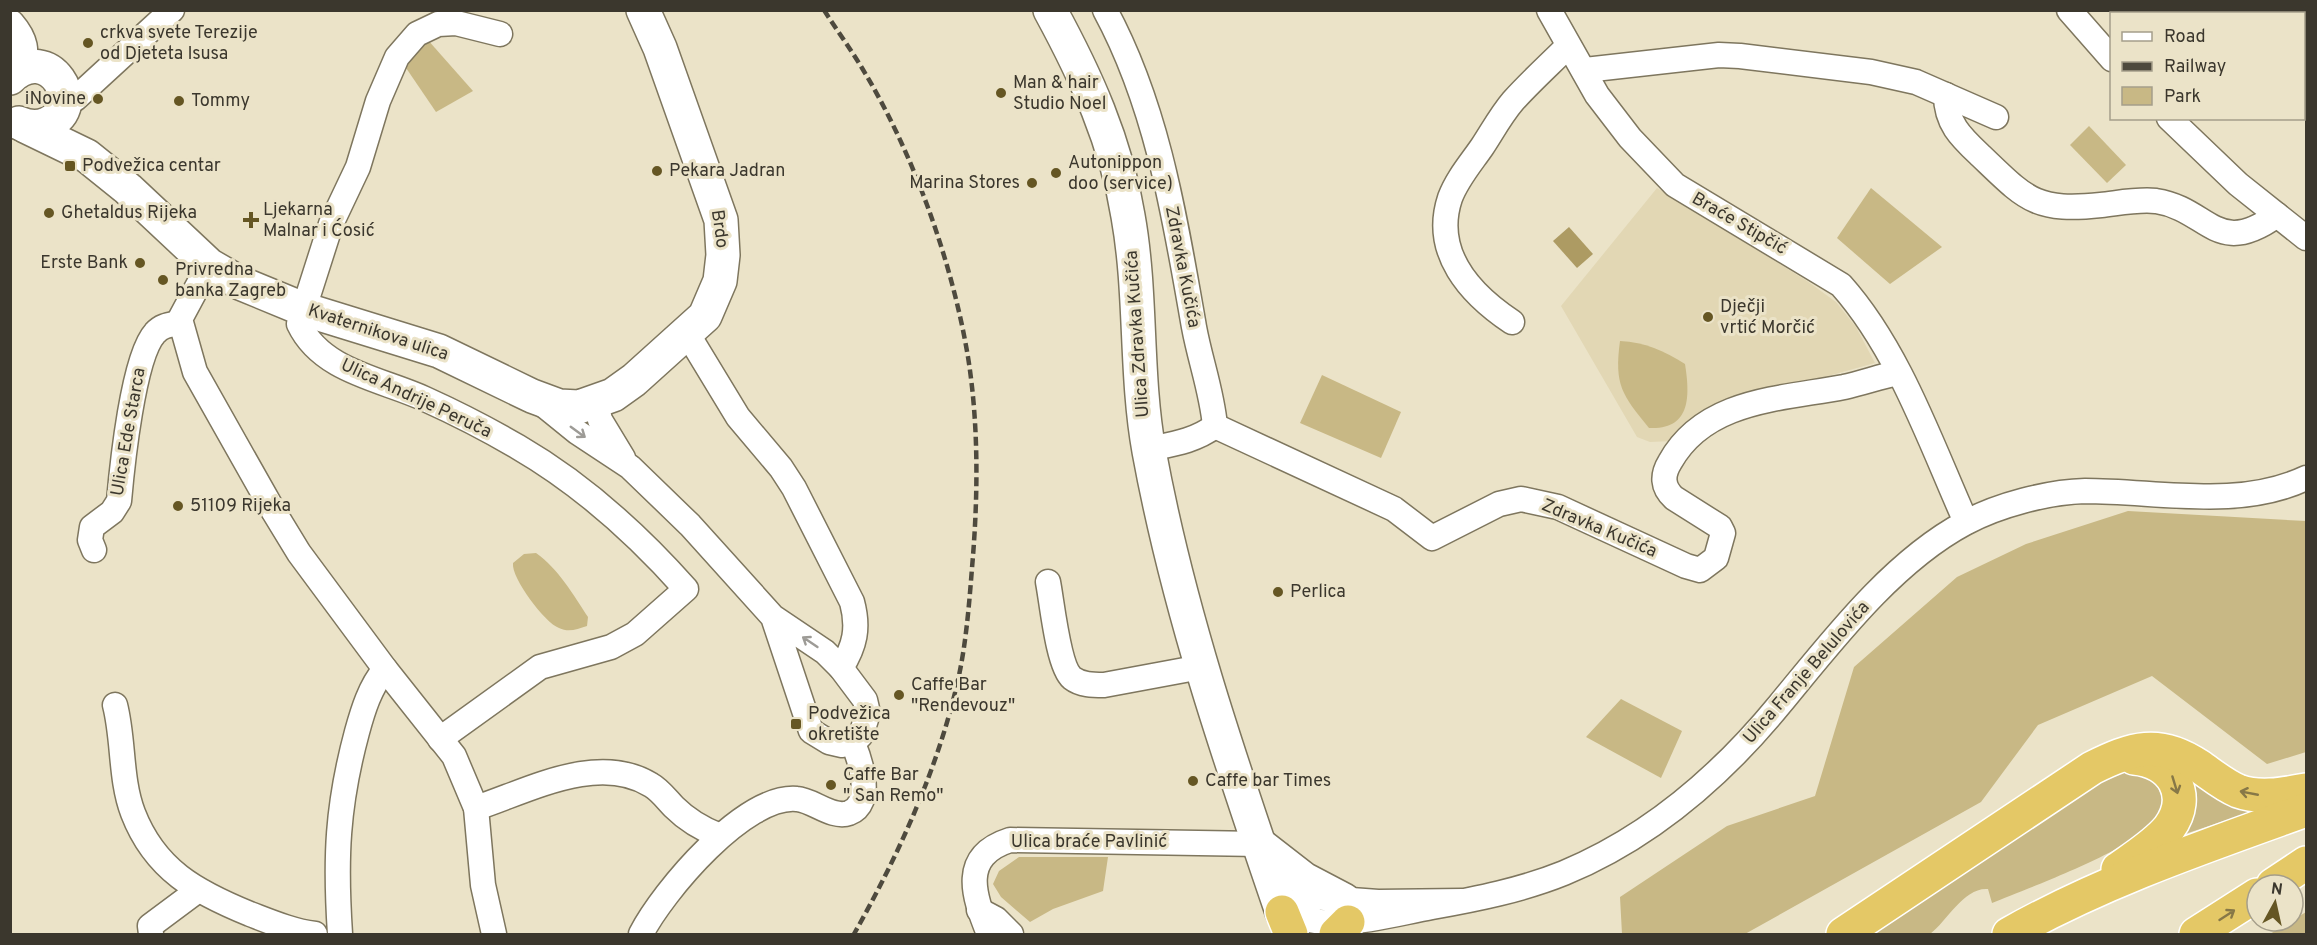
<svg xmlns="http://www.w3.org/2000/svg" width="2317" height="945" font-family="Overpass,sans-serif">
	<rect width="100%" height="100%" fill="#ebe3c8"/>
	<path fill="#e2d7b4" d="M 1657,188 L 1807,281 L 1836,302 L 1856,327 L 1875,363 L 1792,386 L 1673,441 L 1650,442 L 1637,437 L 1561,306 Z"/>
	<g fill="#c8b885">
		<path d="M 427,39 L 473,91 L 436,112 L 402,62 Z"/>
		<path d="M 2089,126 L 2126,165 L 2107,183 L 2070,145 Z"/>
		<path d="M 1871,188 L 1942,247 L 1890,284 L 1837,238 Z"/>
		<path d="M 1620,341 C 1645,342 1664,351 1685,364 C 1690,396 1691,430 1649,428 C 1622,395 1614,385 1620,341 Z"/>
		<path d="M 1322,375 L 1401,412 L 1381,458 L 1300,423 Z"/>
		<path d="M 2128,511 L 2306,521 L 2306,752 L 2267,764 L 2152,676 L 2038,725 L 1981,802 L 1745,934 L 1622,934 L 1620,897 L 1727,826 L 1815,796 L 1854,667 L 1957,577 L 2026,544 Z"/>
		<path d="M 536,553 C 558,568 574,596 588,617 L 587,626 C 577,629 569,633 559,628 C 545,623 511,578 513,563 L 524,554 Z"/>
		<path d="M 1621,699 L 1682,731 L 1661,778 L 1586,737 Z"/>
		<path d="M 2133,771 C 2139,774 2149,777 2154,781 C 2161,789 2165,807 2160,816 C 2141,847 2029,888 1992,903 L 1988,889 C 1964,887 1948,920 1930,934 L 1870,934 L 2090,784 L 2118,773 Z"/>
		<path d="M 2182,773 L 2257,810 L 2164,841 Z"/>
		<path d="M 1019,857 L 1108,857 L 1103,891 L 1053,909 L 1030,922 L 1001,897 L 993,884 L 999,871 Z"/>
		<path d="M 2306,912 L 2306,934 L 2270,934 Z"/>
	</g>
	<path fill="#ad9b63" d="M 1569,227 L 1593,254 L 1577,268 L 1553,241 Z"/>
	<g fill="none" stroke-linecap="round" stroke-linejoin="round">
		<defs>
			<g id="minor">
				<path d="M 1105,10 C 1158,108 1175,219 1194,327 C 1200,360 1212,392 1215,426"/>
				<path d="M 1549,10 L 1597,95 L 1630,138 L 1675,185 L 1841,285 C 1899,350 1931,444 1966,522"/>
				<path d="M 2069,10 L 2112,59"/>
				<path d="M 1585,70 L 1719,55 L 1740,56 L 1871,72 L 1916,82 L 1996,117"/>
				<path d="M 1946,95 C 1946,124 1962,138 1981,156 C 2026,199 2035,212 2101,205 C 2119,203 2138,199 2156,201 C 2209,209 2216,259 2277,215"/>
				<path d="M 75,99 L 172,10"/>
				<path d="M 2169,118 L 2238,184 L 2306,238"/>
				<path d="M 209,265 L 180,319 L 195,372 L 274,512 L 299,553 L 385,669 L 454,756 L 476,808 L 483,885 L 494,934"/>
				<path d="M 1512,322 C 1470,294 1432,252 1450,198 C 1457,179 1471,163 1482,147 C 1492,132 1501,115 1513,101 C 1530,82 1550,64 1568,46"/>
				<path d="M 687,333 L 738,417 L 781,468 L 794,488 L 852,602 C 859,628 855,646 841,668"/>
				<path d="M 540,402 L 577,432 L 630,467 L 690,525 L 773,617 L 825,652 L 841,668 L 865,700 L 868,713 L 861,735 L 853,743 L 842,745 L 829,742 L 811,731 L 773,617"/>
				<path d="M 596,403 L 600,420 L 623,458"/>
				<path d="M 1215,426 L 1394,509 L 1432,538 L 1499,504 L 1521,499 L 1558,507 L 1686,566 L 1700,570 L 1716,558 L 1723,533 L 1720,527 L 1674,498 C 1662,487 1662,475 1670,462 C 1705,399 1782,399 1844,387 C 1862,383 1879,377 1897,373"/>
				<path d="M 1149,449 C 1173,444 1195,441 1215,426"/>
				<path d="M 94,550 L 90,540 L 92,527 L 112,512 L 119,501 C 122,467 133,357 155,333 C 162,325 170,325 180,323"/>
				<path d="M 1048,582 C 1052,602 1058,666 1072,678 C 1081,685 1093,685 1104,685 L 1201,667"/>
				<path d="M 115,705 C 124,740 120,779 133,813 C 155,870 196,892 250,914 C 271,922 292,931 315,934"/>
				<path d="M 440,739 L 540,667 L 611,647 L 635,634 L 686,589 C 638,535 580,483 518,447 C 489,430 456,413 425,399 C 382,379 322,372 299,324 L 331,224 L 358,167 L 378,101 L 397,57 L 417,34 L 438,24 L 456,23 L 500,34"/>
				<path d="M 476,808 C 528,791 598,752 651,785 C 660,790 667,800 674,807 C 688,821 702,829 720,836"/>
				<path d="M 1463,901 L 1378,902 L 1311,897 L 1301,899 L 1282,912 C 1329,934 1383,916 1432,907 C 1477,899 1522,890 1564,873 C 1651,837 1721,776 1780,704 C 1832,641 1892,562 1965,523 C 1998,505 2048,492 2085,491 C 2158,491 2238,510 2306,478"/>
				<path d="M 979,910 L 996,919 L 1011,934"/>
				<path d="M 151,934 L 150,926 L 197,891"/>
				<path d="M 340,934 C 335,859 337,806 357,732 C 363,710 370,687 385,669"/>
				<path d="M 641,934 C 663,891 745,794 797,799 C 813,800 832,819 849,813 C 875,803 860,760 853,743"/>
				<path d="M 989,934 C 973,895 960,856 1010,840 L 1259,844"/>
			</g>
			<path id="tertiary" d="M 10,25 C 23,40 25,51 19,70"/>
			<g id="secondary">
				<path d="M 1050,10 C 1086,76 1116,142 1128,216 C 1142,294 1135,373 1149,451 C 1178,609 1230,760 1282,912"/>
				<path d="M 10,78 C 48,40 90,106 47,124 C 37,128 28,127 19,123"/>
				<path d="M 25,126 L 87,156 L 128,189 L 209,265 L 240,283 L 303,309 L 439,351 L 532,396 L 559,406 L 579,407 L 613,395 L 634,380 L 705,316 L 720,281 L 723,255 L 721,220 L 660,48 L 643,10"/>
				<path d="M 1259,844 L 1304,879 L 1344,900"/>
			</g>
			<g id="trunk">
				<path d="M 2118,869 C 2135,857 2156,844 2169,828 C 2193,795 2172,761 2134,758"/>
				<path d="M 2273,885 L 2306,863"/>
				<path d="M 1282,912 L 1291,934"/>
				<path d="M 1336,934 L 1348,922"/>
				<path d="M 1843,934 L 2092,768 C 2132,748 2159,739 2199,766 C 2212,775 2224,785 2238,791 C 2260,799 2284,794 2306,790"/>
				<path d="M 2009,934 C 2103,881 2206,846 2306,810"/>
				<path d="M 2196,934 L 2257,895"/>
			</g>
		</defs>
		<use href="#minor" stroke="#7e765e" stroke-width="27"/>
		<use href="#tertiary" stroke="#7e765e" stroke-width="33"/>
		<use href="#secondary" stroke="#7e765e" stroke-width="36"/>
		<use href="#trunk" stroke="#fff" stroke-width="36"/>
		<use href="#minor" stroke="#fff" stroke-width="24"/>
		<use href="#tertiary" stroke="#fff" stroke-width="30"/>
		<use href="#secondary" stroke="#fff" stroke-width="33"/>
		<use href="#trunk" stroke="#e4c866" stroke-width="33"/>
		<path stroke="#4e4a3e" stroke-width="4.5" stroke-dasharray="9 4.5" stroke-linecap="butt" d="M 824,10 C 836,29 850,48 862,68 C 913,152 952,261 968,357 C 979,426 978,499 972,568 C 969,606 966,644 958,680 C 938,769 898,856 854,934"/>
	</g>
	<defs><path id="oneway-shaft" d="M-6 0H5M1.5-3L5.5 0L1.5 3" fill="none" stroke-width="1.6" stroke-linecap="round" stroke-linejoin="round" transform="scale(1.5)"/></defs>
	<g stroke="#9d9b96">
		<use href="#oneway-shaft" transform="translate(578 432) rotate(36)"/>
		<use href="#oneway-shaft" transform="translate(810 642) rotate(-146)"/>
	</g>
	<g stroke="#877847">
		<use href="#oneway-shaft" transform="translate(2175 785) rotate(73)"/>
		<use href="#oneway-shaft" transform="translate(2249 793) rotate(-169)"/>
		<use href="#oneway-shaft" transform="translate(2227 915) rotate(-33)"/>
	</g>
	<g fill="#655623" stroke="#ebe3c8" stroke-width="2">
		<circle cx="88" cy="43" r="6"/>
		<circle cx="1001" cy="93" r="6"/>
		<circle cx="98" cy="99" r="6"/>
		<circle cx="179" cy="101" r="6"/>
		<rect x="64" y="160" width="12" height="12" rx="3"/>
		<circle cx="657" cy="171" r="6"/>
		<circle cx="1056" cy="173" r="6"/>
		<circle cx="1032" cy="183" r="6"/>
		<circle cx="49" cy="213" r="6"/>
		<path d="M248 211h6v6h6v6h-6v6h-6v-6h-6v-6h6z"/>
		<circle cx="140" cy="263" r="6"/>
		<circle cx="163" cy="280" r="6"/>
		<circle cx="1708" cy="317" r="6"/>
		<circle cx="178" cy="506" r="6"/>
		<circle cx="1278" cy="592" r="6"/>
		<circle cx="899" cy="695" r="6"/>
		<rect x="790" y="718" width="12" height="12" rx="3"/>
		<circle cx="1193" cy="781" r="6"/>
		<circle cx="831" cy="785" r="6"/>
	</g>
	<g text-anchor="middle" dominant-baseline="central" stroke-width="6" stroke-linejoin="round" paint-order="stroke">
		<g font-size="18" fill="#3b372d" stroke="#ebe3c8" text-anchor="start">
			<text x="100" y="33">crkva svete Terezije<tspan x="100" dy="21">od Djeteta Isusa</tspan></text>
			<text x="1013" y="83">Man &amp; hair<tspan x="1013" dy="21">Studio Noel</tspan></text>
			<text x="86" y="99" text-anchor="end">iNovine</text>
			<text x="191" y="101">Tommy</text>
			<text x="1068" y="163">Autonippon<tspan x="1068" dy="21">doo (service)</tspan></text>
			<text x="82" y="166">Podvežica centar</text>
			<text x="669" y="171">Pekara Jadran</text>
			<text x="1020" y="183" text-anchor="end">Marina Stores</text>
			<text x="263" y="210">Ljekarna<tspan x="263" dy="21">Malnar i Ćosić</tspan></text>
			<text x="61" y="213">Ghetaldus Rijeka</text>
			<text x="128" y="263" text-anchor="end">Erste Bank</text>
			<text x="175" y="270">Privredna<tspan x="175" dy="21">banka Zagreb</tspan></text>
			<text x="1720" y="307">Dječji<tspan x="1720" dy="21">vrtić Morčić</tspan></text>
			<text x="190" y="506">51109 Rijeka</text>
			<text x="1290" y="592">Perlica</text>
			<text x="911" y="685">Caffe Bar<tspan x="911" dy="21">"Rendevouz"</tspan></text>
			<text x="808" y="714">Podvežica<tspan x="808" dy="21">okretište</tspan></text>
			<text x="843" y="775">Caffe Bar<tspan x="843" dy="21">" San Remo"</tspan></text>
			<text x="1205" y="781">Caffe bar Times</text>
		</g>
		<g font-size="18" fill="#3b372d" stroke="#ebe3c8">
			<text transform="translate(1739 224) rotate(30)">Braće Stipčić</text>
			<text transform="translate(719 229) rotate(82)">Brdo</text>
			<text transform="translate(1182 267) rotate(79)">Zdravka Kučića</text>
			<text transform="translate(378 333) rotate(18)">Kvaternikova ulica</text>
			<text transform="translate(1138 334) rotate(-94)">Ulica Zdravka Kučića</text>
			<text transform="translate(416 399) rotate(25)">Ulica Andrije Peruča</text>
			<text transform="translate(129 432) rotate(-80)">Ulica Ede Starca</text>
			<text transform="translate(1599 529) rotate(23)">Zdravka Kučića</text>
			<text transform="translate(1807 673) rotate(-49)">Ulica Franje Belulovića</text>
			<text x="1089" y="842">Ulica braće Pavlinić</text>
		</g>
	</g>
	<rect width="2317" height="945" fill="none" stroke="#3b372d" stroke-width="24"/>
	<rect x="2110" y="12" width="195" height="108" fill="#ebe3c8" stroke="#a59e8a" stroke-width="1.5"/>
	<rect x="2122" y="32" width="30" height="9" fill="#ffffff" stroke="#a59e8a" stroke-width="1.5"/>
	<text x="2164" y="42" font-size="18" fill="#3b372d">Road</text>
	<rect x="2122" y="62" width="30" height="9" fill="#4e4a3e" stroke="#a59e8a" stroke-width="1.5"/>
	<text x="2164" y="72" font-size="18" fill="#3b372d">Railway</text>
	<rect x="2122" y="87" width="30" height="18" fill="#c8b885" stroke="#a59e8a" stroke-width="1.5"/>
	<text x="2164" y="102" font-size="18" fill="#3b372d">Park</text>
	<g transform="translate(2275 903) rotate(8)"><circle r="28" fill="#ebe3c8" stroke="#a59e8a" stroke-width="1.5"/>
	<path d="M0-4.5L10 22L0 15L-10 22Z" fill="#655623"/>
	<text y="-9" font-size="16" font-weight="bold" text-anchor="middle" fill="#3b372d">N</text>
	</g>
</svg>
